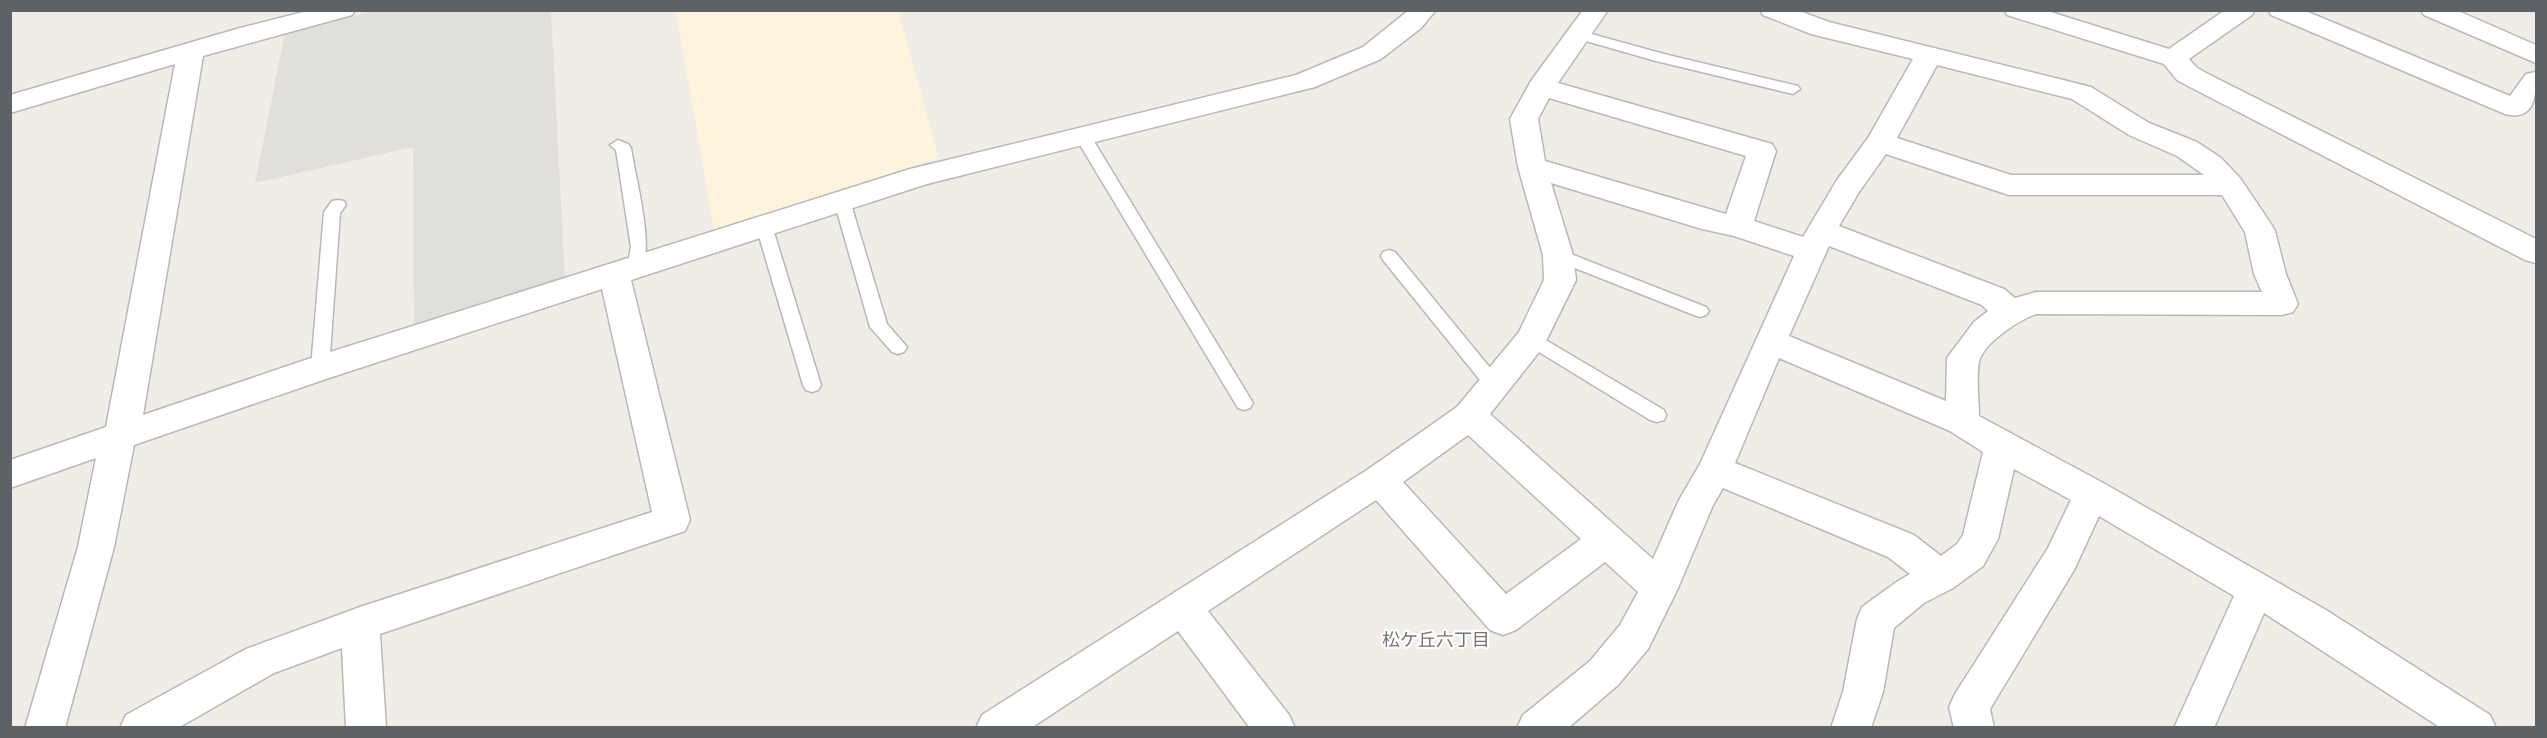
<svg xmlns="http://www.w3.org/2000/svg" width="2547" height="738" font-family="'Alegreya Sans','Noto Sans JP',sans-serif">
	<rect width="100%" height="100%" fill="#f0ede6"/>
	<path fill="#fef3dd" d="M 823,10 L 824,13 L 841,10 L 898,11 L 939,158 L 714,230 L 676,11 Z"/>
	<path fill="#e1dfda" d="M 374,11 L 551,11 L 565,281 L 414,329 L 413,147 L 255,183 L 285,32 Z"/>
	<g fill="none" stroke-linecap="round" stroke-linejoin="round">
		<defs>
			<g id="service">
				<path d="M 1577,30 L 1664,54 L 1798,86 L 1800,89 L 1793,94 L 1656,61 L 1572,37 L 1570,34 Z"/>
				<path d="M 1082,130 L 1090,135 L 1250,398 L 1253,403 L 1250,408 L 1244,410 L 1238,408 L 1074,135 Z"/>
				<path d="M 618,140 L 628,144 L 631,148 C 635,176 655,248 641,271 L 629,271 L 627,267 L 631,247 L 616,150 L 610,145 Z"/>
				<path d="M 842,196 L 848,197 L 850,201 L 887,324 L 907,347 L 904,352 L 898,354 L 892,352 L 870,327 L 834,201 L 836,197 Z"/>
				<path d="M 338,200 L 344,201 L 346,205 L 340,213 L 329,368 L 326,373 L 320,375 L 314,373 L 311,368 L 324,212 L 332,201 Z"/>
				<path d="M 764,220 L 770,222 L 772,226 L 821,385 L 818,390 L 812,392 L 806,390 L 803,385 L 756,226 L 758,222 Z"/>
				<path d="M 1558,249 L 1706,307 L 1709,311 L 1706,315 L 1700,317 L 1694,315 L 1552,259 L 1550,255 L 1552,251 Z"/>
				<path d="M 1389,250 L 1395,252 L 1500,380 L 1503,385 L 1500,390 L 1494,392 L 1488,390 L 1383,260 L 1381,256 L 1383,252 Z"/>
				<path d="M 1532,332 L 1664,410 L 1666,415 L 1664,420 L 1657,422 L 1650,420 L 1526,344 L 1523,339 L 1526,334 Z"/>
			</g>
			<g id="minor">
				<path d="M 311,10 L 355,10 L 352,15 L 203,56 L 143,415 L 308,359 L 910,169 L 1296,75 L 1363,47 L 1409,10 L 1436,10 L 1421,28 L 1381,59 L 1315,87 L 927,184 L 631,280 L 690,520 L 685,531 L 380,634 L 386,728 L 346,728 L 342,648 L 274,673 L 178,728 L 120,728 L 126,715 L 246,649 L 360,607 L 652,512 L 602,289 L 332,377 L 134,445 L 114,547 L 65,728 L 25,728 L 78,547 L 96,458 L 10,488 L 10,460 L 106,427 L 175,64 L 10,113 L 10,95 L 240,28 Z"/>
				<path d="M 1583,10 L 1608,10 L 1558,83 L 1772,144 L 1776,151 L 1754,221 L 1803,237 L 1837,180 L 1868,138 L 1913,59 L 1811,34 L 1763,15 L 1760,10 L 1797,10 L 1829,22 L 2091,87 L 2149,123 L 2197,142 L 2221,158 L 2240,178 L 2271,224 L 2275,231 L 2286,274 L 2298,304 L 2293,312 L 2282,315 L 2036,314 C 2019,320 1983,343 1979,362 C 1976,379 1979,399 1979,416 L 2105,484 L 2326,610 L 2490,715 L 2496,728 L 2441,728 L 2264,613 L 2214,728 L 2174,728 L 2234,596 L 2099,516 L 2074,570 L 1990,709 L 1994,728 L 1954,728 L 1949,707 L 1955,694 L 2048,548 L 2071,500 L 2014,469 L 1998,539 L 1983,566 L 1953,588 L 1924,603 L 1894,628 L 1883,692 L 1871,728 L 1831,728 L 1843,692 L 1857,619 L 1862,607 L 1898,581 L 1910,574 L 1888,557 L 1723,488 L 1713,505 L 1678,588 L 1648,649 L 1618,685 L 1568,728 L 1517,728 L 1523,715 L 1590,661 L 1620,625 L 1638,592 L 1605,562 L 1516,630 L 1503,635 L 1490,630 L 1376,500 L 1208,611 L 1289,715 L 1295,728 L 1250,728 L 1178,631 L 1031,728 L 976,728 L 982,715 L 1367,470 L 1457,407 L 1519,332 L 1544,280 L 1543,255 L 1518,167 L 1510,119 L 1531,81 ZM 1937,65 L 2072,99 L 2129,135 L 2177,156 L 2204,175 L 2011,175 L 1897,138 ZM 1549,98 L 1746,156 L 1726,214 L 1545,161 L 1538,119 ZM 1886,154 L 2009,195 L 2222,195 L 2245,232 L 2254,274 L 2262,292 L 2036,292 L 2015,298 L 2004,289 L 1839,226 L 1859,192 ZM 1551,183 L 1702,229 L 1734,236 L 1794,256 L 1700,464 L 1679,500 L 1653,559 L 1490,414 L 1543,347 L 1576,280 L 1573,255 ZM 1829,246 L 1982,305 L 1988,311 L 1974,322 L 1947,358 L 1946,401 L 1789,336 ZM 1779,358 L 1950,431 L 1983,452 L 1963,535 L 1957,544 L 1941,556 L 1914,535 L 1735,463 ZM 1468,435 L 1581,539 L 1506,594 L 1403,482 Z"/>
				<path d="M 2004,10 L 2044,10 L 2169,49 L 2225,10 L 2255,10 L 2252,15 L 2189,59 L 2197,68 L 2210,75 L 2536,239 L 2536,263 L 2525,260 L 2190,87 L 2177,80 L 2164,64 L 2007,15 Z"/>
				<path d="M 2268,10 L 2303,10 L 2510,96 L 2526,74 L 2536,72 C 2536,94 2536,122 2505,114 L 2271,15 Z"/>
				<path d="M 2421,10 L 2456,10 L 2536,45 L 2536,63 L 2424,15 Z"/>
			</g>
		</defs>
		<use href="#service" stroke="#b6b9bc" stroke-width="3"/>
		<use href="#minor" stroke="#b6b9bc" stroke-width="3"/>
		<use href="#service" fill="#fff" fill-rule="evenodd"/>
		<use href="#minor" fill="#fff" fill-rule="evenodd"/>
	</g>
	<g text-anchor="middle" dominant-baseline="central" stroke-width="4.5" stroke-linejoin="round" paint-order="stroke">
		<g font-size="18" fill="#6e7478" stroke="#fff">
			<text x="1436" y="641">松ケ丘六丁目</text>
		</g>
	</g>
	<rect width="2547" height="738" fill="none" stroke="#5d6266" stroke-width="24"/>
</svg>
